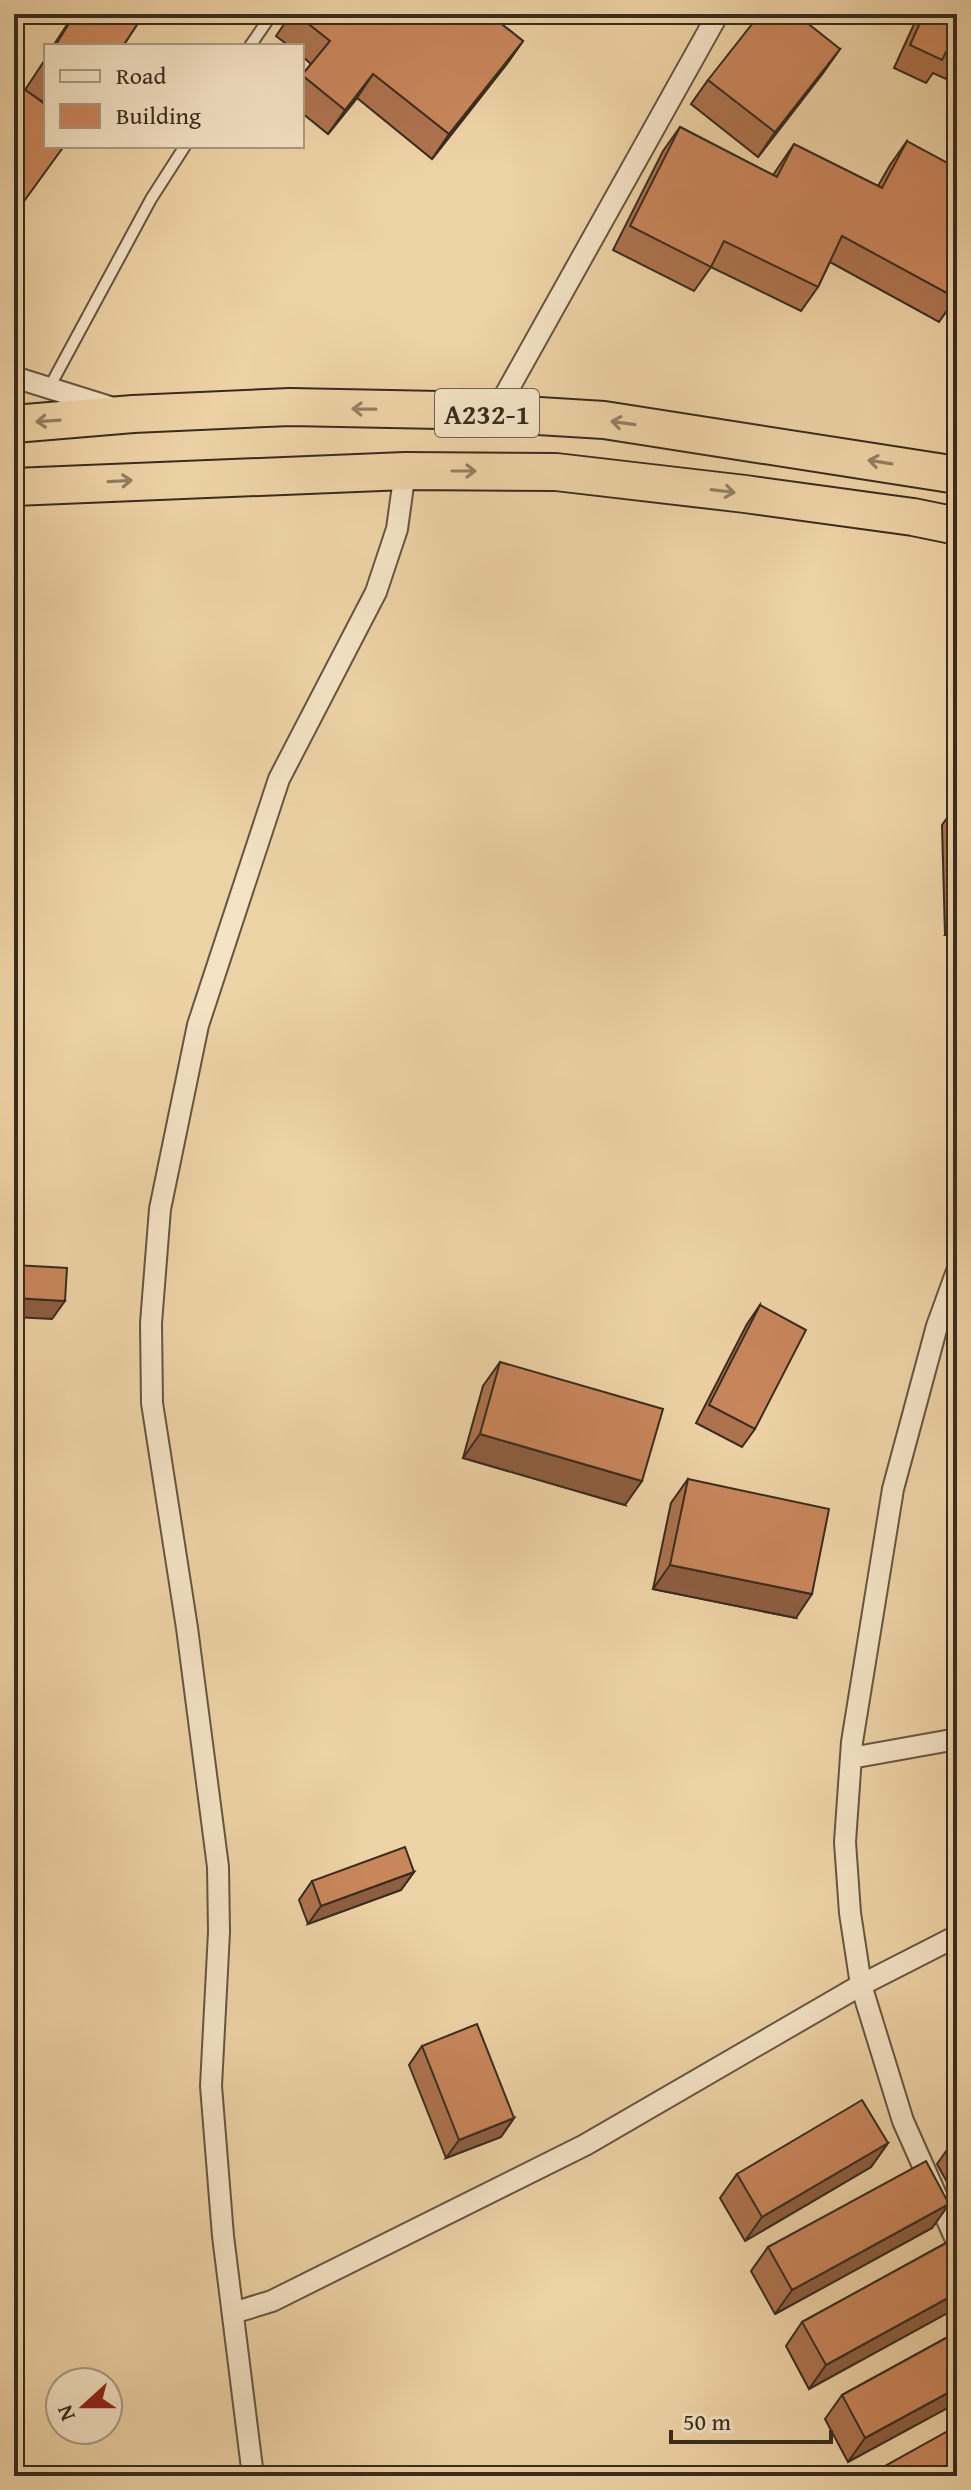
<svg xmlns="http://www.w3.org/2000/svg" width="971" height="2490" font-family="'Gentium Book Plus',serif">
	<rect width="100%" height="100%" fill="#edd2a5"/>
	<filter id="stains"><feTurbulence type="fractalNoise" baseFrequency=".0025" numOctaves="4"/><feColorMatrix values="0 0 0 0 .2 0 0 0 0 .09 0 0 0 0 .02 0 0 0 .5 -.17"/></filter>
	<radialGradient id="worn" r=".72"><stop offset=".6" stop-color="#630" stop-opacity="0"/><stop offset="1" stop-color="#630" stop-opacity=".3"/></radialGradient>
	<g fill="none" stroke-linecap="round" stroke-linejoin="round">
		<defs>
			<g id="lane">
				<path d="M 250,46 L 272,14"/>
				<path d="M 49,388 L 151,199 L 185,146"/>
			</g>
			<g id="street">
				<path d="M 14,377 L 110,407"/>
				<path d="M 495,413 L 718,14"/>
				<path d="M 957,1271 L 937,1326 L 893,1489 L 852,1742 L 845,1842 L 850,1913 L 861,1985 L 903,2121 L 957,2242"/>
				<path d="M 851,1758 L 957,1739"/>
				<path d="M 233,2313 L 272,2301 L 585,2145 L 861,1985 L 957,1936"/>
				<path d="M 253,2476 L 223,2236 L 211,2086 L 219,1932 L 218,1867 L 187,1628 L 152,1403 L 151,1323 L 160,1209 L 198,1025 L 279,779 L 376,592 L 397,529 L 405,471"/>
			</g>
			<g id="highway">
				<path d="M 14,424 L 133,414 L 290,407 L 440,410 L 604,420 L 957,475"/>
				<path d="M 14,487 L 405,471 L 556,472 L 745,494 L 913,517 L 957,526"/>
			</g>
		</defs>
		<use href="#lane" stroke="#655640" stroke-width="14"/>
		<use href="#street" stroke="#655640" stroke-width="24"/>
		<use href="#highway" stroke="#382c1f" stroke-width="40"/>
		<use href="#lane" stroke="#f3e2c4" stroke-width="10"/>
		<use href="#street" stroke="#f3e2c4" stroke-width="20"/>
		<use href="#highway" stroke="#edd2a5" stroke-width="36"/>
	</g>
	<g fill="#ad734e" stroke="#382c1f" stroke-width="2">
		<path d="M 74,14 L 144,14 L 123,46 L 53,46 Z"/>
		<path d="M 291,14 L 489,14 L 523,41 L 506,65 L 432,159 L 357,98 L 328,134 L 302,113 L 302,75 L 311,64 L 302,56 L 302,46 L 289,46 L 276,36 Z"/>
		<path d="M 898,14 L 957,14 L 957,84 L 933,73 L 926,83 L 894,68 L 915,22 Z"/>
		<path d="M 840,49 L 823,73 L 758,157 L 691,104 L 708,80 Z"/>
		<path d="M 46,58 L 46,104 L 25,90 Z"/>
		<path d="M 680,127 L 773,175 L 794,144 L 878,186 L 890,165 L 907,141 L 957,296 L 939,322 L 830,262 L 818,287 L 801,311 L 711,267 L 694,291 L 613,250 L 663,151 Z"/>
		<path d="M 955,807 L 957,807 L 957,935 L 945,935 L 942,825 Z"/>
		<path d="M 760,1305 L 755,1429 L 742,1447 L 696,1423 L 747,1324 Z"/>
		<path d="M 500,1362 L 625,1505 L 463,1458 L 483,1386 Z"/>
		<path d="M 688,1479 L 796,1618 L 653,1589 L 671,1503 Z"/>
		<path d="M 414,1872 L 401,1890 L 308,1924 L 299,1900 L 312,1881 Z"/>
		<path d="M 957,1953 L 957,1983 L 947,1966 Z"/>
		<path d="M 422,2046 L 514,2118 L 501,2137 L 446,2158 L 409,2065 Z"/>
		<path d="M 957,2138 L 957,2200 L 937,2164 L 954,2140 Z"/>
		<path d="M 888,2143 L 871,2167 L 745,2241 L 720,2198 L 737,2174 Z"/>
		<path d="M 949,2204 L 932,2228 L 775,2314 L 751,2271 L 768,2247 Z"/>
		<path d="M 957,2237 L 809,2389 L 786,2346 L 802,2322 Z"/>
		<path d="M 957,2332 L 848,2462 L 825,2419 L 842,2395 Z"/>
	</g>
	<g fill="#8d5e40" stroke="#382c1f" stroke-width="2">
		<path d="M 523,41 L 506,65 L 432,159 L 449,134 Z"/>
		<path d="M 840,49 L 823,73 L 758,157 L 775,132 Z"/>
		<path d="M 373,74 L 357,98 L 328,134 L 345,110 Z"/>
		<path d="M 957,918 L 957,935 L 945,935 Z"/>
		<path d="M 14,1298 L 65,1301 L 52,1319 L 14,1317 Z"/>
		<path d="M 480,1434 L 642,1481 L 625,1505 L 463,1458 Z"/>
		<path d="M 670,1565 L 812,1594 L 796,1618 L 653,1589 Z"/>
		<path d="M 414,1872 L 401,1890 L 308,1924 L 321,1906 Z"/>
		<path d="M 514,2118 L 501,2137 L 446,2158 L 459,2140 Z"/>
		<path d="M 888,2143 L 871,2167 L 745,2241 L 762,2217 Z"/>
		<path d="M 949,2204 L 932,2228 L 775,2314 L 792,2290 Z"/>
		<path d="M 957,2293 L 957,2308 L 809,2389 L 826,2365 Z"/>
		<path d="M 957,2388 L 957,2403 L 848,2462 L 865,2438 Z"/>
	</g>
	<g fill="#c9865b" stroke="#382c1f" stroke-width="2">
		<path d="M 75,14 L 144,14 L 123,46 L 55,46 Z"/>
		<path d="M 296,14 L 489,14 L 523,41 L 449,134 L 373,74 L 345,110 L 302,75 L 330,41 Z"/>
		<path d="M 760,14 L 796,14 L 840,49 L 775,132 L 708,80 Z"/>
		<path d="M 924,14 L 957,14 L 957,54 L 947,50 L 942,60 L 910,45 Z"/>
		<path d="M 20,86 L 46,105 L 46,146 L 64,146 L 14,215 L 14,94 Z"/>
		<path d="M 680,127 L 777,177 L 794,144 L 882,188 L 907,141 L 957,168 L 956,298 L 842,236 L 818,287 L 724,241 L 711,267 L 630,226 Z"/>
		<path d="M 955,807 L 957,807 L 957,874 Z"/>
		<path d="M 14,1265 L 67,1268 L 65,1301 L 14,1298 Z"/>
		<path d="M 760,1305 L 806,1330 L 755,1429 L 709,1405 Z"/>
		<path d="M 500,1362 L 663,1409 L 642,1481 L 480,1434 Z"/>
		<path d="M 688,1479 L 829,1509 L 812,1594 L 670,1565 Z"/>
		<path d="M 405,1847 L 414,1872 L 321,1906 L 312,1881 Z"/>
		<path d="M 477,2024 L 514,2118 L 459,2140 L 422,2046 Z"/>
		<path d="M 862,2100 L 888,2143 L 762,2217 L 737,2174 Z"/>
		<path d="M 926,2161 L 949,2204 L 792,2290 L 768,2247 Z"/>
		<path d="M 957,2237 L 957,2293 L 826,2365 L 802,2322 Z"/>
		<path d="M 957,2332 L 957,2388 L 865,2438 L 842,2395 Z"/>
		<path d="M 957,2426 L 957,2476 L 881,2476 L 878,2470 Z"/>
	</g>
	<defs><path id="oneway-shaft" d="M-6 0H5M1.5-3L5.5 0L1.5 3" fill="none" stroke-width="1.6" stroke-linecap="round" stroke-linejoin="round" transform="scale(2)"/></defs>
	<g stroke="#927f62">
		<use href="#oneway-shaft" transform="translate(364 409) rotate(-179)"/>
		<use href="#oneway-shaft" transform="translate(48 421) rotate(176)"/>
		<use href="#oneway-shaft" transform="translate(623 423) rotate(-172)"/>
		<use href="#oneway-shaft" transform="translate(880 462) rotate(-171)"/>
		<use href="#oneway-shaft" transform="translate(464 471)"/>
		<use href="#oneway-shaft" transform="translate(120 481) rotate(-3)"/>
		<use href="#oneway-shaft" transform="translate(723 491) rotate(7)"/>
	</g>
	<g text-anchor="middle" dominant-baseline="central" stroke-width="7" stroke-linejoin="round" paint-order="stroke">
		<rect fill="#f3e2c4" stroke="#706350" stroke-width="2" x="435" y="389" width="104" height="48" rx="6"/>
		<g font-size="28" font-weight="bold" fill="#382c1f">
			<text x="487" y="413">A232-1</text>
		</g>
	</g>
	<rect width="971" height="2490" fill="none" stroke="#edd2a5" stroke-width="48"/>
	<rect x="16" y="16" width="939" height="2458" fill="none" stroke="#382c1f" stroke-width="4"/>
	<rect x="24" y="24" width="923" height="2442" fill="none" stroke="#382c1f" stroke-width="2"/>
	<rect x="44" y="44" width="260" height="104" fill="#f3e2c4" stroke="#a89982" stroke-width="2"/>
	<rect x="60" y="70" width="40" height="12" fill="#f3e2c4" stroke="#a89982" stroke-width="2"/>
	<text x="116" y="84" font-size="24" fill="#382c1f">Road</text>
	<rect x="60" y="104" width="40" height="24" fill="#c9865b" stroke="#a89982" stroke-width="2"/>
	<text x="116" y="124" font-size="24" fill="#382c1f">Building</text>
	<g transform="translate(84 2406) rotate(249)"><circle r="38" fill="#f3e2c4" stroke="#a89982" stroke-width="2"/>
	<path d="M0-6L14 30L0 20L-14 30Z" fill="#8f2418"/>
	<text y="-12" font-size="22" font-weight="bold" text-anchor="middle" fill="#382c1f">N</text>
	</g>
	<path d="M671 2430v12h160v-12" fill="none" stroke="#382c1f" stroke-width="4"/>
	<text x="683" y="2430" font-size="24" fill="#382c1f" stroke="#f3e2c4" stroke-width="6" paint-order="stroke">50 m</text>
	<rect width="100%" height="100%" filter="url(#stains)"/>
	<rect width="100%" height="100%" fill="url(#worn)"/>
</svg>
